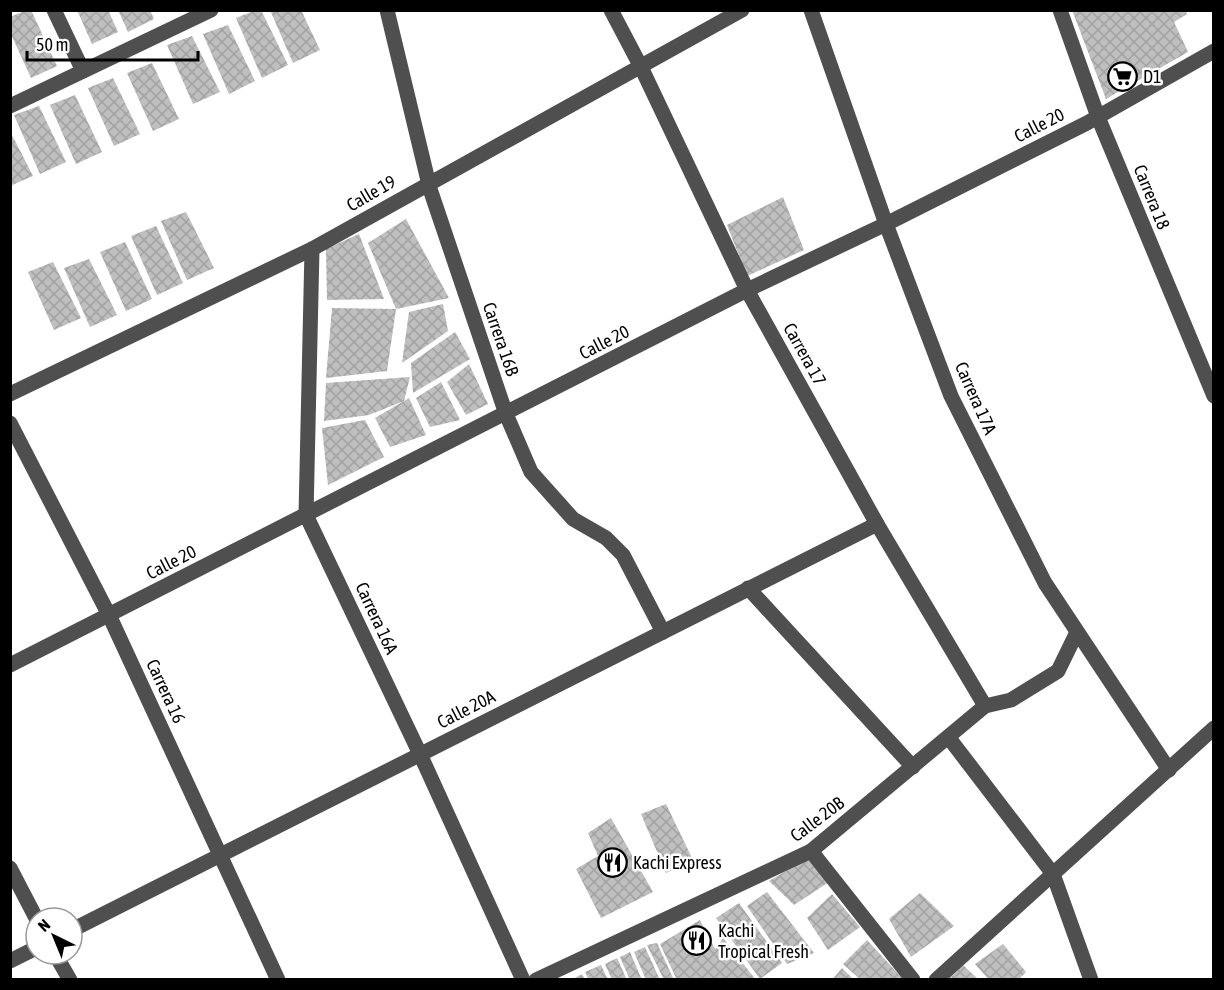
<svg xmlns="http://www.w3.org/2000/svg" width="1224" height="990" font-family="'Asap Condensed',sans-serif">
	<defs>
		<pattern id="building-cross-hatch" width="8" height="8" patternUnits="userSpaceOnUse" patternTransform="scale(1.5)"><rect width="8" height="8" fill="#bfbfbf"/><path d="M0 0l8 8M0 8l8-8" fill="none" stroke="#a2a2a2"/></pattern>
	</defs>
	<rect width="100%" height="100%" fill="#fff"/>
	<g fill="url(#building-cross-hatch)">
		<path d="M 27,10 L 31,10 L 57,66 L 31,78 L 10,32 L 10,17 Z"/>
		<path d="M 77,10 L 108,10 L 118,32 L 92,44 Z"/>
		<path d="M 118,10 L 150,10 L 154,19 L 128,32 Z"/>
		<path d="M 256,10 L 261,10 L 288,65 L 262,78 L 236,18 Z"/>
		<path d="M 270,10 L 301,10 L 320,50 L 293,63 Z"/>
		<path d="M 1072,10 L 1185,10 L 1187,14 L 1174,22 L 1188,52 L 1106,99 Z"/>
		<path d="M 228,25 L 255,81 L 229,94 L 203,34 Z"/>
		<path d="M 192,36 L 220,92 L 193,104 L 167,45 Z"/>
		<path d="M 152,63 L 179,119 L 153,131 L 127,73 Z"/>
		<path d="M 113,78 L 140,134 L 114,146 L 88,88 Z"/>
		<path d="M 75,95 L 102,152 L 76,164 L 50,105 Z"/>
		<path d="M 39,106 L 66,162 L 40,174 L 14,115 Z"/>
		<path d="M 10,131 L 33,176 L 10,186 Z"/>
		<path d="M 783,197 L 804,250 L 747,276 L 727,225 Z"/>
		<path d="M 186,212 L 214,268 L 187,280 L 161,221 Z"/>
		<path d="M 406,219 L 449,298 L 396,309 L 368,243 Z"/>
		<path d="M 156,226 L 183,283 L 157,295 L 131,236 Z"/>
		<path d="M 359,234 L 384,299 L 327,300 L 326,249 Z"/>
		<path d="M 125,242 L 152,299 L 126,311 L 100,252 Z"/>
		<path d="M 89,259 L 117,315 L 90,327 L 64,268 Z"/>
		<path d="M 53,262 L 81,318 L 54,330 L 28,272 Z"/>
		<path d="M 443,304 L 448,331 L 402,363 L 409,312 Z"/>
		<path d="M 332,308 L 396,309 L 387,371 L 326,378 Z"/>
		<path d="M 455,332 L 470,359 L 413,393 L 411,363 Z"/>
		<path d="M 469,364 L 488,404 L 466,415 L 447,382 Z"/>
		<path d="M 410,377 L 404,401 L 369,415 L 324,421 L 326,383 Z"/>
		<path d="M 441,382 L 460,420 L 430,427 L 416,398 Z"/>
		<path d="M 409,398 L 426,435 L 390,447 L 375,418 Z"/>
		<path d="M 365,420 L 384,457 L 328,485 L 322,428 Z"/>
		<path d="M 666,804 L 693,860 L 666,873 L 641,814 Z"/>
		<path d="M 611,818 L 653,892 L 601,918 L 576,869 L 598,856 L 588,833 Z"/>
		<path d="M 808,858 L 829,882 L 794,905 L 769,881 Z"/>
		<path d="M 767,892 L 814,953 L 787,964 L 747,906 Z"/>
		<path d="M 920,893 L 954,926 L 911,957 L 889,919 Z"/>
		<path d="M 832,894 L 860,927 L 828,950 L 807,918 Z"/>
		<path d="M 739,903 L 782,963 L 760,979 L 716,918 Z"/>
		<path d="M 700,920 L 715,949 L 723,938 L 756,980 L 677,980 L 660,944 Z"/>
		<path d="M 867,940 L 904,980 L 861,980 L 843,964 Z"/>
		<path d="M 657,943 L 674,980 L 664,980 L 647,945 Z"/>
		<path d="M 1003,944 L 1026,972 L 1018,980 L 989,980 L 975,964 Z"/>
		<path d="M 645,947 L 660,980 L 646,980 L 634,952 Z"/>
		<path d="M 630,952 L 642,980 L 630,980 L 620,957 Z"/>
		<path d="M 617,958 L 627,980 L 612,980 L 605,964 Z"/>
		<path d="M 601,965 L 608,980 L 589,980 L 585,972 Z"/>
		<path d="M 963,965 L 979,980 L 948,980 Z"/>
		<path d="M 842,968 L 854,980 L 832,980 Z"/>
		<path d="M 582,974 L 585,980 L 571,980 Z"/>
	</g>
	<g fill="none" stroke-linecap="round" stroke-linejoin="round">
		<g stroke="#4f4f4f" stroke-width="15">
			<path d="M 54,10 L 83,71"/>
			<path d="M 387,10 L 430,189 L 506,414 L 531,472 L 573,519 L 606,538 L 623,555 L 663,632"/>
			<path d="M 611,10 L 641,67 L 747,290 L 877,524 L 985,706"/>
			<path d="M 811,10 L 886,224 L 951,396 L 1045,583 L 1169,770"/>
			<path d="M 1060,10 L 1098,117 L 1214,396"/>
			<path d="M 10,106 L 211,10"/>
			<path d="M 312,249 L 306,515 L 420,754 L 523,980"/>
			<path d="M 10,394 L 312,249 L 742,10"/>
			<path d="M 10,423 L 109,615 L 278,980"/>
			<path d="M 748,588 L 913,767"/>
			<path d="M 10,665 L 747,290 L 886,224 L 1087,123 L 1214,51"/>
			<path d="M 949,738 L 1053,874 L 1091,980"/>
			<path d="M 811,851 L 913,980"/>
			<path d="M 10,868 L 36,918"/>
			<path d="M 72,930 L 877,524"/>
			<path d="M 55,954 L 70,980"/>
			<path d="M 10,961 L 36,948"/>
			<path d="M 536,980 L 811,851 L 985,706 L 1011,700 L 1058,671 L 1077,632"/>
			<path d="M 936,980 L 1214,728"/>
		</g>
	</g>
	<defs>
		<symbol id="supermarket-ring" viewBox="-11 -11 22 22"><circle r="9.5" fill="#fff" stroke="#000" stroke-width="1.5"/><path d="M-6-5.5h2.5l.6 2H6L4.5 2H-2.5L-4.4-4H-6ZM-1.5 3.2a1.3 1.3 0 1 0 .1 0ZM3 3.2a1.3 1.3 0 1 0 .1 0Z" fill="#000"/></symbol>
		<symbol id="restaurant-ring" viewBox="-11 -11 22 22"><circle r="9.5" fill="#fff" stroke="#000" stroke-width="1.5"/><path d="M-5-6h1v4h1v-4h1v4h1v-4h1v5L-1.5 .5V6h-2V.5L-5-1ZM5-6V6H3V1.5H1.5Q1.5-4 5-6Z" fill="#000"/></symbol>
	</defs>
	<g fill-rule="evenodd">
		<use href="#supermarket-ring" x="1106" y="60" width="33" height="33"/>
		<use href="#restaurant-ring" x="596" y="846" width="33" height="33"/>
		<use href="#restaurant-ring" x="680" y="924" width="33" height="33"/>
	</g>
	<g text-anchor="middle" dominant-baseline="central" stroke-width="5" stroke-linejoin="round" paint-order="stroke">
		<g font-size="18" fill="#000" stroke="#fff" text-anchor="start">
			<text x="1143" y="76">D1</text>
			<text x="633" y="862">Kachi Express</text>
			<text x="718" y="930">Kachi<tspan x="718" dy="21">Tropical Fresh</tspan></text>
		</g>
		<g font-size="18" fill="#000" stroke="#fff">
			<text transform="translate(1039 125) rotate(-27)">Calle 20</text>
			<text transform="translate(371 193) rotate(-30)">Calle 19</text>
			<text transform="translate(1152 197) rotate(68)">Carrera 18</text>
			<text transform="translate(501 339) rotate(71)">Carrera 16B</text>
			<text transform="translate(604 342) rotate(-27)">Calle 20</text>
			<text transform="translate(805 354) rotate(61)">Carrera 17</text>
			<text transform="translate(976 398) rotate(66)">Carrera 17A</text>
			<text transform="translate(171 562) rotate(-27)">Calle 20</text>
			<text transform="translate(377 618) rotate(65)">Carrera 16A</text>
			<text transform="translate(166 691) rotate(65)">Carrera 16</text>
			<text transform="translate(466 709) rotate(-27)">Calle 20A</text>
			<text transform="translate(817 819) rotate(-37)">Calle 20B</text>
		</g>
	</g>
	<rect width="1224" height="990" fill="none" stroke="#000000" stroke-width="24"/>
	<g transform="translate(54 936) rotate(317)"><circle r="28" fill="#ffffff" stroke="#999999" stroke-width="1.5"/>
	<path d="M0-4.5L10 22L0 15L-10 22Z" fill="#000000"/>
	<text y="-9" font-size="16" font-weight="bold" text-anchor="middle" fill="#000000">N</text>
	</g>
	<path d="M27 51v9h171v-9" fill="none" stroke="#000000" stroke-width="3"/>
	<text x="36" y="51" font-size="18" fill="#000000" stroke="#ffffff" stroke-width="4.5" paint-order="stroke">50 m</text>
</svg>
